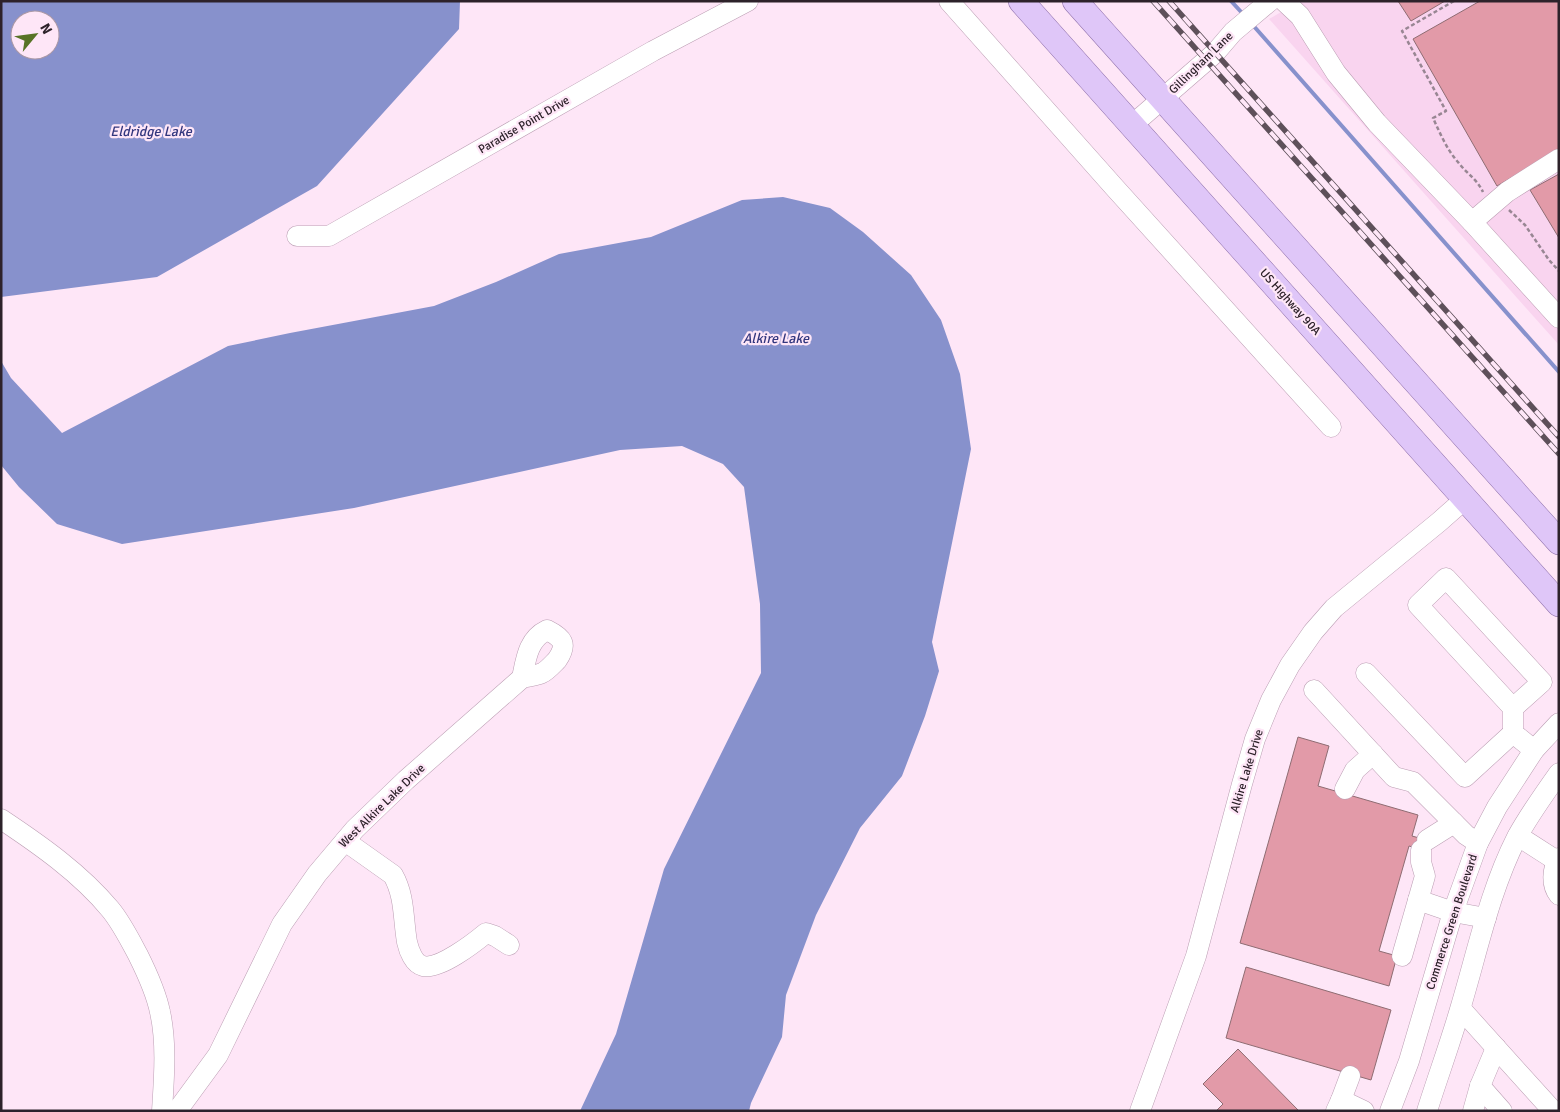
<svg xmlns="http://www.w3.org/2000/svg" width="1560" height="1112" font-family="Signika,sans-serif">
	<rect width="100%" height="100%" fill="#fee6f7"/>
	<path fill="#f9d4ef" d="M 1300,1 L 1559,1 L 1559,345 L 1269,19 Z"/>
	<g fill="#8791cc" fill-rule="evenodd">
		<path d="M 1,1 L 460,1 L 459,29 L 317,186 L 157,277 L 1,297 ZM 20,20 L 50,20 L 50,50 L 20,50 Z"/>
		<path d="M 783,197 L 830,208 L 863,232 L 911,275 L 941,320 L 960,374 L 971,449 L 932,642 L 939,671 L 925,716 L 902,776 L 860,828 L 816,915 L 786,995 L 782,1037 L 751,1103 L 749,1111 L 580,1111 L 616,1034 L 664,869 L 761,673 L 760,604 L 744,487 L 723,464 L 682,446 L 620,450 L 354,508 L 122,544 L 57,524 L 19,487 L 1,465 L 1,361 L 11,378 L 62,433 L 228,346 L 290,333 L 434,306 L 496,282 L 559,254 L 651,237 L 742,200 Z"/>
	</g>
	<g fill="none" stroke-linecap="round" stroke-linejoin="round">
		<g stroke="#8791cc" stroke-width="4">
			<path d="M 1231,1 L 1243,14"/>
			<path d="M 1251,23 L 1559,372"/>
		</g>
	</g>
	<g fill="#e29aa8" stroke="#8e6c72">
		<path d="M 1398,1 L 1445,1 L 1411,21 Z"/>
		<path d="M 1480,1 L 1559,1 L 1559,150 L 1497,186 L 1413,39 Z"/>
		<path d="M 1559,174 L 1559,238 L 1530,190 Z"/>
		<path d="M 1298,737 L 1329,746 L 1318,786 L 1418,815 L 1412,836 L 1430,841 L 1427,851 L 1409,846 L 1379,951 L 1397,956 L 1389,986 L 1240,943 Z"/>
		<path d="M 1246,967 L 1391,1010 L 1371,1080 L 1226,1038 Z"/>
		<path d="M 1238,1049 L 1299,1111 L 1216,1111 L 1223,1104 L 1203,1084 Z"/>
	</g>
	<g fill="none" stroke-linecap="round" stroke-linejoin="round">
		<defs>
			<g id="minor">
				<path d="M 949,1 L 1115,188 L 1331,427"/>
				<path d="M 1284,1 L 1300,16 L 1336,73 L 1377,123 L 1472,222 L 1559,318"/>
				<path d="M 1131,126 L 1215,53 L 1233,32 L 1270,1"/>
				<path d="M 1472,222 L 1507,192 L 1559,159"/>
				<path d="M 297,236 L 329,236 L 653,51 L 748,1"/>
				<path d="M 1366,673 L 1465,777 L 1513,733"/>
				<path d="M 1314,690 L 1394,777 L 1413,782 L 1466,835 L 1478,843"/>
				<path d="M 1513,708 L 1542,682 L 1446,578 L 1418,605 L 1513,708 L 1513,733 L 1534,750"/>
				<path d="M 1345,789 L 1355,770 L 1373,754"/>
				<path d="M 1,819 C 40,845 80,873 110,909 C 121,922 130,940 138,955 C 147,973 156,992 160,1012 C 167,1043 164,1079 162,1111"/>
				<path d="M 1518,836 L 1557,861"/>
				<path d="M 1427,840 L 1454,823"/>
				<path d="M 345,841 L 393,875 C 405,896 403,919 407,942 C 409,951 414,964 423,966 C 439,970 474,943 486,933 L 495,936 L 509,945"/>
				<path d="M 1559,858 C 1552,869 1551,885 1559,895"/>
				<path d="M 1418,900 L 1453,912 L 1486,918"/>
				<path d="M 1402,956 L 1425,876 L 1421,862 L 1421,850"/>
				<path d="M 1461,1009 L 1553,1111"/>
				<path d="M 1480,1086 L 1502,1111"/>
				<path d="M 1341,1100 L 1350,1076"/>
				<path d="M 177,1111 L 218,1055 L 282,924 L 317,874 L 355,829 L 406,780 L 522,678 C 529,676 536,676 542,673 C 547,671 553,664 557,660 C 568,644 563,638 547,630 C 528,639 526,659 522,678"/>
				<path d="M 1140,1111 L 1196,956 L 1242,784 L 1255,739 L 1271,700 L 1290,665 L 1313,632 L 1334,608 L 1439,522 L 1465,499"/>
				<path d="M 1336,1111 L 1341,1100 L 1364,1111"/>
				<path d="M 1390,1111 L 1409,1061 L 1453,912 L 1478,843 L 1497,807 L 1534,750 L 1559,723"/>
				<path d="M 1427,1111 C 1438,1076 1451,1041 1461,1006 C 1478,949 1490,890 1517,837 C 1529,815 1544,794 1559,773"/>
				<path d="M 1473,1111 L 1480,1086 L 1496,1048"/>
			</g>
			<g id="major">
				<path d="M 1021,1 L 1559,604"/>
				<path d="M 1075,1 L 1559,542"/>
			</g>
		</defs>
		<use href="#minor" stroke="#bb9eb3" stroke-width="21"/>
		<use href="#major" stroke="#9274ad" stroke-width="26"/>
		<g stroke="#988693" stroke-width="2.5" stroke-dasharray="4 2.5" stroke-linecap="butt">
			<path d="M 1454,1 L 1402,31 L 1446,111 L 1433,118 C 1440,133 1447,150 1458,162 C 1466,173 1477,179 1483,192"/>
			<path d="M 1509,210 L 1525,225 L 1549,260 L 1559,271"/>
		</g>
		<use href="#minor" stroke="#fff" stroke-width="20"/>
		<use href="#major" stroke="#dfc6f8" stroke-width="25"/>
		<defs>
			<g id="rail">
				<path d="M 1153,1 L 1559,454"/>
				<path d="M 1169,1 L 1559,437"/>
			</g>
		</defs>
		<use href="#rail" stroke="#5e505a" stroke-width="5.5"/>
		<use href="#rail" stroke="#fee6f7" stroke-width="4" stroke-dasharray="11" stroke-linecap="butt"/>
	</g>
	<g text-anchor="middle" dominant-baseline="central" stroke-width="4.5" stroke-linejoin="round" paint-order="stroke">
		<g font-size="12" fill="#2d222a" stroke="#fee6f7">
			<text transform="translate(1201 63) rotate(-44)">Gillingham Lane</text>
			<text transform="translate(524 125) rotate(-30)">Paradise Point Drive</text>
			<text transform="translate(1290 302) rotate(48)">US Highway 90A</text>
			<text transform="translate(1247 771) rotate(-73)">Alkire Lake Drive</text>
			<text transform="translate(382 806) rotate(-44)">West Alkire Lake Drive</text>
			<text transform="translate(1452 922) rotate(-72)">Commerce Green Boulevard</text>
		</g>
		<g font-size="14" font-style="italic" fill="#33377e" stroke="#fee6f7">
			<text x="151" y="131">Eldridge Lake</text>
			<text x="776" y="338">Alkire Lake</text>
		</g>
	</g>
	<rect width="1560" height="1112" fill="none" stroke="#2d222a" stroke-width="5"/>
	<g transform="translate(35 35) rotate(61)"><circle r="24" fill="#fee6f7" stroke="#aa98a5"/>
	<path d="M0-4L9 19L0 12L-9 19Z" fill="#587326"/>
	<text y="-8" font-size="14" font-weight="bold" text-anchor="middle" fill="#2d222a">N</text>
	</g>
</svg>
